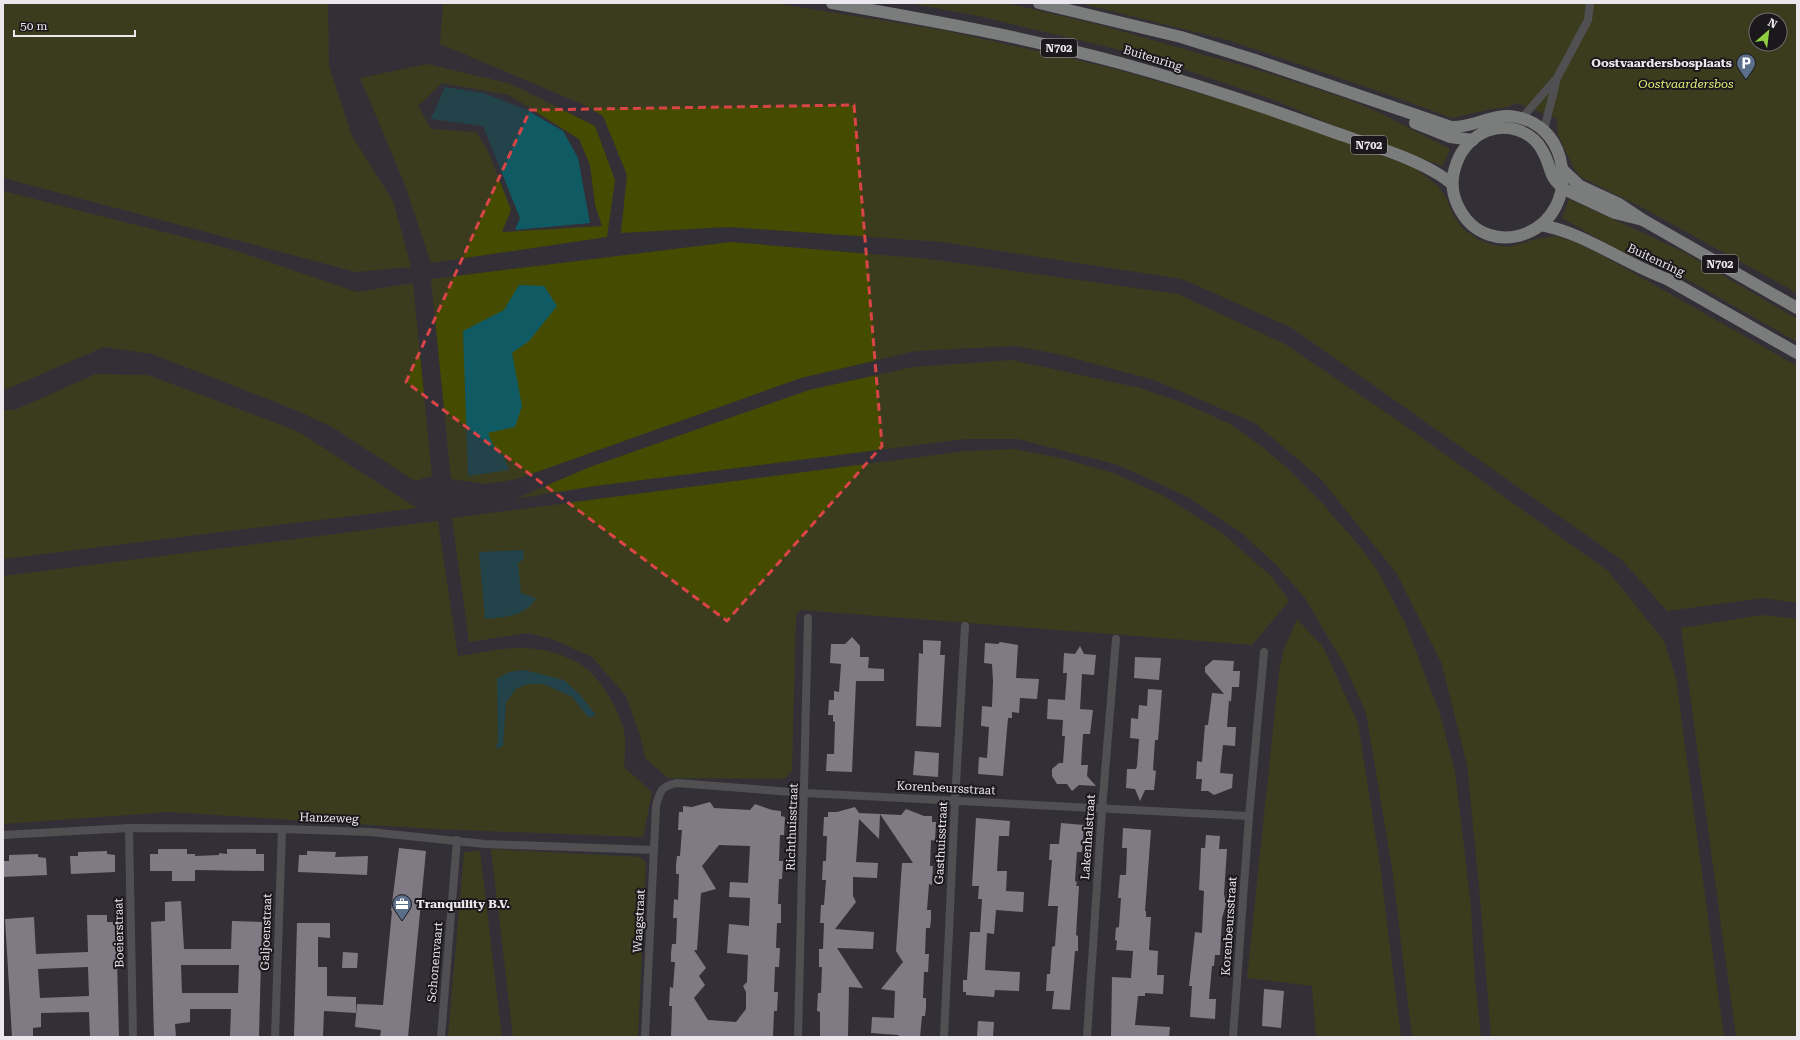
<svg xmlns="http://www.w3.org/2000/svg" width="1800" height="1040" font-family="'Roboto Serif',serif">
	<rect width="100%" height="100%" fill="#332f37"/>
	<g fill="#464b02" fill-rule="evenodd">
		<path d="M 3,3 L 328,3 L 329,66 L 352,136 L 393,201 L 411,267 L 356,272 L 3,178 Z"/>
		<path d="M 443,3 L 774,3 L 942,30 L 1069,58 L 1115,69 L 1278,116 L 1415,168 L 1438,186 L 1446,197 L 1452,213 L 1462,228 L 1477,239 L 1493,245 L 1509,247 L 1536,239 L 1555,236 L 1575,242 L 1598,253 L 1797,366 L 1797,603 L 1764,598 L 1667,611 L 1623,561 L 1292,328 L 1182,279 L 941,242 L 729,227 L 621,233 L 627,175 L 603,116 L 582,104 L 440,44 Z"/>
		<path d="M 907,3 L 1006,3 L 1100,25 L 1271,74 L 1347,99 L 1376,111 L 1450,149 L 1443,166 L 1353,134 L 1279,102 L 1149,57 L 979,16 Z"/>
		<path d="M 1079,3 L 1797,3 L 1797,293 L 1643,208 L 1581,177 L 1574,169 L 1558,135 L 1557,119 L 1517,103 L 1508,107 L 1491,109 L 1452,118 L 1392,96 L 1228,40 ZM 1756,20 L 1780,20 L 1780,44 L 1756,44 Z"/>
		<path d="M 427,64 L 511,84 L 595,126 L 615,180 L 607,237 L 431,263 L 403,180 L 360,78 ZM 442,83 L 509,95 L 579,139 L 590,165 L 595,205 L 602,226 L 502,232 L 511,210 L 488,151 L 476,132 L 431,129 L 418,106 Z"/>
		<path d="M 3,191 L 234,250 L 357,292 L 413,283 L 432,476 L 415,481 L 332,427 L 293,409 L 152,354 L 104,347 L 7,389 L 3,388 Z"/>
		<path d="M 1569,199 L 1680,250 L 1797,319 L 1797,342 L 1674,272 L 1620,251 L 1562,218 Z"/>
		<path d="M 731,242 L 929,259 L 1178,294 L 1285,344 L 1397,420 L 1608,571 L 1664,641 L 1676,678 L 1724,1037 L 1491,1037 L 1480,897 L 1467,765 L 1441,662 L 1397,574 L 1321,479 L 1255,423 L 1154,380 L 1058,354 L 1015,346 L 916,351 L 801,378 L 517,479 L 486,484 L 451,479 L 431,279 Z"/>
		<path d="M 1012,360 L 1140,388 L 1186,404 L 1230,424 L 1264,448 L 1289,470 L 1322,503 L 1362,549 L 1379,573 L 1405,623 L 1439,711 L 1455,771 L 1471,906 L 1475,981 L 1481,1037 L 1412,1037 L 1393,874 L 1366,713 L 1345,666 L 1305,598 L 1278,567 L 1244,535 L 1188,497 L 1118,465 L 1018,439 L 965,439 L 595,486 L 515,499 L 590,467 L 809,390 L 913,367 Z"/>
		<path d="M 96,374 L 148,375 L 297,431 L 417,508 L 3,559 L 3,410 L 15,410 Z"/>
		<path d="M 1015,449 L 1060,458 L 1114,473 L 1164,496 L 1222,533 L 1273,578 L 1289,601 L 1252,645 L 801,610 L 796,615 L 792,771 L 784,779 L 668,778 L 645,758 L 640,735 L 626,696 L 592,657 L 552,639 L 528,633 L 469,642 L 452,518 L 966,451 Z"/>
		<path d="M 438,521 L 458,656 C 476,654 505,647 522,648 C 544,648 574,656 590,672 C 604,685 616,706 622,724 C 627,737 625,753 624,767 L 652,792 L 643,837 L 434,829 L 168,812 L 3,824 L 3,576 Z"/>
		<path d="M 1762,615 L 1797,619 L 1797,1037 L 1736,1037 L 1681,628 Z"/>
		<path d="M 1297,619 L 1323,647 L 1358,723 L 1380,864 L 1401,1037 L 1316,1037 L 1312,986 L 1247,978 L 1279,672 L 1284,649 Z"/>
		<path d="M 491,849 L 640,857 L 646,863 L 638,1037 L 513,1037 Z"/>
		<path d="M 480,851 L 502,1037 L 448,1037 L 464,852 Z"/>
	</g>
	<g fill="#105b63">
		<path d="M 445,87 L 483,93 L 525,109 L 563,131 L 578,158 L 590,223 L 515,230 L 520,218 L 483,126 L 431,119 Z"/>
		<path d="M 519,285 L 544,286 L 557,306 L 529,341 L 512,353 L 522,406 L 515,427 L 488,433 L 494,447 L 504,457 L 509,470 L 468,476 L 463,331 L 504,310 Z"/>
		<path d="M 523,550 L 524,559 L 518,563 L 521,593 L 536,598 C 526,617 504,617 485,619 L 479,552 Z"/>
		<path d="M 524,670 L 564,680 L 581,696 L 596,715 L 589,718 L 572,697 L 544,684 L 528,684 L 516,689 L 506,702 L 503,746 L 495,749 L 498,742 L 497,679 L 509,672 Z"/>
	</g>
	<g fill="#dcd6e0" fill-rule="evenodd">
		<path d="M 852,637 L 860,646 L 860,657 L 869,657 L 868,668 L 884,669 L 884,681 L 856,681 L 852,772 L 826,771 L 827,754 L 834,754 L 835,722 L 833,721 L 833,715 L 828,715 L 829,700 L 834,700 L 834,691 L 839,692 L 841,664 L 830,663 L 831,644 L 845,644 Z"/>
		<path d="M 923,640 L 941,641 L 940,655 L 945,655 L 941,727 L 916,726 L 919,653 L 923,654 Z"/>
		<path d="M 1000,642 L 1018,645 L 1016,678 L 1039,679 L 1037,699 L 1020,698 L 1019,713 L 1012,712 L 1012,718 L 1008,718 L 1003,776 L 978,774 L 979,757 L 987,758 L 989,727 L 981,726 L 982,706 L 992,707 L 993,681 L 992,664 L 984,663 L 985,643 L 998,644 Z"/>
		<path d="M 1080,646 L 1084,654 L 1096,655 L 1094,675 L 1082,674 L 1080,709 L 1093,710 L 1090,734 L 1083,734 L 1081,765 L 1088,765 L 1087,776 L 1096,786 L 1079,785 L 1072,791 L 1067,784 L 1057,784 L 1052,776 L 1052,769 L 1059,763 L 1063,763 L 1065,736 L 1062,736 L 1063,720 L 1047,719 L 1048,699 L 1065,700 L 1067,673 L 1063,673 L 1064,653 L 1075,654 Z"/>
		<path d="M 1135,657 L 1161,658 L 1159,680 L 1134,678 Z"/>
		<path d="M 1213,660 L 1234,661 L 1233,671 L 1240,671 L 1239,687 L 1232,687 L 1231,702 L 1229,700 L 1227,727 L 1236,727 L 1235,746 L 1223,745 L 1220,773 L 1233,774 L 1232,788 L 1214,795 L 1208,791 L 1201,791 L 1202,779 L 1196,779 L 1197,761 L 1202,762 L 1205,725 L 1208,725 L 1212,693 L 1224,694 L 1205,672 L 1205,667 Z"/>
		<path d="M 1148,689 L 1162,690 L 1158,740 L 1155,740 L 1153,770 L 1156,771 L 1154,790 L 1145,790 L 1140,801 L 1135,789 L 1126,788 L 1127,769 L 1136,769 L 1137,766 L 1139,739 L 1130,738 L 1131,718 L 1138,719 L 1139,705 L 1147,706 Z"/>
		<path d="M 915,751 L 939,753 L 938,777 L 913,775 Z"/>
		<path d="M 710,802 L 714,808 L 750,810 L 755,804 L 772,810 L 781,811 L 781,816 L 785,817 L 784,835 L 780,835 L 779,861 L 783,861 L 782,879 L 779,879 L 778,904 L 781,904 L 781,923 L 777,923 L 776,948 L 780,948 L 779,967 L 775,967 L 774,992 L 778,992 L 777,1011 L 774,1011 L 773,1037 L 671,1037 L 672,1006 L 669,1006 L 670,987 L 673,988 L 675,962 L 671,962 L 671,953 L 672,944 L 676,944 L 677,918 L 673,918 L 674,899 L 678,900 L 679,874 L 676,874 L 676,865 L 677,856 L 680,856 L 682,830 L 678,830 L 679,812 L 683,812 L 683,806 L 692,807 ZM 719,845 L 750,846 L 748,883 L 730,882 L 729,897 L 750,898 L 749,926 L 729,924 L 727,953 L 748,955 L 747,982 L 743,986 L 746,992 L 746,1009 L 736,1022 L 708,1020 L 694,998 L 705,985 L 699,976 L 706,968 L 694,950 L 697,950 L 701,893 L 716,889 L 702,866 Z"/>
		<path d="M 855,807 L 859,813 L 901,815 L 906,809 L 924,816 L 932,816 L 932,822 L 936,822 L 935,841 L 931,840 L 930,866 L 933,866 L 932,885 L 929,884 L 927,910 L 931,910 L 931,919 L 930,928 L 926,928 L 925,954 L 929,954 L 928,972 L 924,972 L 923,998 L 926,998 L 926,1007 L 925,1016 L 922,1016 L 920,1037 L 898,1037 L 899,1035 L 871,1033 L 872,1017 L 894,1018 L 895,991 L 881,989 L 903,962 L 896,951 L 902,863 L 913,863 L 880,814 L 879,839 L 859,819 L 856,862 L 878,863 L 877,878 L 853,877 L 853,896 L 856,902 L 835,929 L 874,932 L 873,949 L 837,948 L 863,988 L 849,987 L 848,1037 L 820,1037 L 820,1012 L 817,1011 L 818,993 L 821,993 L 822,967 L 819,967 L 819,949 L 823,949 L 824,923 L 820,923 L 821,905 L 824,905 L 826,880 L 822,880 L 823,861 L 826,861 L 827,836 L 823,836 L 824,817 L 828,817 L 828,812 L 837,812 Z"/>
		<path d="M 976,818 L 1010,821 L 1009,836 L 999,836 L 997,871 L 1007,871 L 1006,891 L 1024,892 L 1023,912 L 996,910 L 994,934 L 987,933 L 985,970 L 1020,972 L 1019,991 L 995,990 L 994,997 L 966,995 L 966,992 L 963,992 L 963,980 L 967,980 L 970,932 L 980,932 L 982,899 L 978,899 L 979,886 L 972,886 Z"/>
		<path d="M 1061,823 L 1084,825 L 1082,852 L 1077,852 L 1075,881 L 1077,882 L 1076,886 L 1079,886 L 1076,935 L 1078,936 L 1078,951 L 1075,951 L 1070,1010 L 1052,1009 L 1054,991 L 1046,991 L 1047,974 L 1050,974 L 1052,947 L 1055,946 L 1058,906 L 1048,906 L 1052,860 L 1049,860 L 1050,844 L 1059,844 Z"/>
		<path d="M 1123,828 L 1151,830 L 1145,911 L 1146,911 L 1146,917 L 1151,917 L 1149,950 L 1158,951 L 1157,975 L 1164,975 L 1163,994 L 1145,993 L 1145,996 L 1138,996 L 1135,1025 L 1170,1027 L 1169,1037 L 1111,1037 L 1112,977 L 1131,978 L 1133,951 L 1116,950 L 1117,941 L 1115,940 L 1116,927 L 1118,928 L 1119,926 L 1121,898 L 1118,898 L 1120,875 L 1126,875 L 1127,848 L 1122,848 Z"/>
		<path d="M 1206,835 L 1220,836 L 1219,849 L 1227,849 L 1224,894 L 1226,904 L 1222,918 L 1220,955 L 1215,955 L 1214,966 L 1212,966 L 1209,999 L 1216,999 L 1215,1019 L 1190,1017 L 1192,986 L 1189,986 L 1195,932 L 1202,933 L 1204,891 L 1199,890 L 1200,872 L 1201,848 L 1205,848 Z"/>
		<path d="M 399,848 L 426,851 L 408,1037 L 380,1037 L 381,1030 L 355,1027 L 357,1004 L 383,1005 L 392,911 L 391,911 Z"/>
		<path d="M 158,849 L 187,849 L 187,854 L 195,854 L 195,856 L 219,855 L 219,853 L 227,854 L 227,849 L 256,849 L 256,854 L 264,854 L 264,871 L 195,870 L 195,881 L 172,881 L 172,871 L 150,871 L 150,854 L 158,854 Z"/>
		<path d="M 107,851 L 107,854 L 115,855 L 115,872 L 71,874 L 70,856 L 78,856 L 78,852 Z"/>
		<path d="M 307,851 L 336,852 L 335,857 L 368,856 L 367,875 L 298,872 L 299,855 L 307,855 Z"/>
		<path d="M 38,854 L 38,857 L 46,858 L 47,875 L 3,877 L 3,861 L 9,861 L 9,855 Z"/>
		<path d="M 181,901 L 184,949 L 231,949 L 232,921 L 262,922 L 259,1037 L 230,1037 L 231,1009 L 190,1009 L 190,1022 L 175,1024 L 176,1037 L 154,1037 L 151,922 L 165,921 L 165,902 ZM 181,965 L 239,965 L 238,993 L 182,993 Z"/>
		<path d="M 87,915 L 107,915 L 107,922 L 116,922 L 119,1037 L 90,1037 L 89,1012 L 41,1013 L 41,1027 L 33,1028 L 33,1037 L 12,1037 L 5,919 L 34,917 L 36,954 L 88,952 ZM 88,967 L 89,996 L 40,998 L 38,969 Z"/>
		<path d="M 297,923 L 330,923 L 330,938 L 318,937 L 318,967 L 327,967 L 327,996 L 356,997 L 356,1013 L 324,1011 L 323,1037 L 294,1037 Z"/>
		<path d="M 343,952 L 358,953 L 357,968 L 342,968 Z"/>
		<path d="M 1264,989 L 1284,991 L 1281,1028 L 1262,1026 Z"/>
		<path d="M 978,1021 L 994,1022 L 993,1037 L 977,1037 Z"/>
	</g>
	<g fill="none" stroke-linecap="round" stroke-linejoin="round">
		<g stroke="#747874" stroke-width="8">
			<path d="M 1522,118 L 1555,80"/>
			<path d="M 1544,130 L 1557,78 L 1588,20 L 1590,3"/>
			<path d="M 129,828 L 133,1037"/>
			<path d="M 3,835 L 129,828 L 282,829 L 370,832 L 485,844 L 654,850"/>
			<path d="M 275,1037 L 282,829"/>
			<path d="M 441,1037 L 457,840"/>
			<path d="M 645,1037 L 656,806 C 660,791 661,786 677,783 L 805,793 L 1249,816"/>
			<path d="M 798,1037 L 808,618"/>
			<path d="M 944,1037 L 955,801 L 965,626"/>
			<path d="M 1087,1037 L 1102,809 L 1116,639"/>
			<path d="M 1233,1037 L 1249,816 L 1264,652"/>
		</g>
		<g stroke="#d2dad1" stroke-width="12">
			<path d="M 832,3 C 929,20 1025,37 1120,63 C 1193,83 1265,107 1336,133 C 1370,145 1426,161 1452,184"/>
			<path d="M 1039,3 L 1181,37 L 1255,60 L 1451,127 C 1475,128 1493,112 1516,117 C 1538,121 1554,136 1560,158 C 1579,233 1487,267 1458,206 C 1451,192 1451,177 1457,162 C 1462,148 1474,136 1487,131 C 1507,123 1532,131 1542,150 C 1553,168 1546,176 1566,190 L 1615,213 L 1643,220"/>
			<path d="M 1415,123 L 1450,137 L 1473,140"/>
			<path d="M 1562,169 L 1580,186 L 1619,204 L 1643,220 L 1797,308"/>
			<path d="M 1541,225 C 1585,233 1625,264 1667,279 L 1797,353"/>
		</g>
	</g>
	<path d="M0 0H1800V1040H0ZM 854,105 L 882,446 L 727,621 L 406,382 L 530,110 Z" fill="#332f37" fill-opacity=".55" fill-rule="evenodd"/>
	<path fill="none" stroke="#d94546" stroke-width="3" stroke-dasharray="8 5" stroke-linejoin="round" d="M 854,105 L 882,446 L 727,621 L 406,382 L 530,110 Z"/>
	<defs>
		<symbol id="parking-pin" viewBox="-11 -11 22 30"><path d="M0 17L-7.5 6A9.5 9.5 0 1 1 7.5 6Z" fill="#5c6f8a" stroke="#1a181b"/><path d="M-3.5-5.5H1a3.5 3.5 0 0 1 0 7H-1V5.5H-3.5ZM-1-3.4V-.6H.8a1.4 1.4 0 0 0 0-2.8Z" fill="#fff"/></symbol>
		<symbol id="office-pin" viewBox="-11 -11 22 30"><path d="M0 17L-7.5 6A9.5 9.5 0 1 1 7.5 6Z" fill="#5c6f8a" stroke="#1a181b"/><path d="M-6-3h4V-5.5h4V-3h4V5H-6ZM-1-4.5V-3h2v-1.5ZM-6 0V1H6V0Z" fill="#fff"/></symbol>
	</defs>
	<g fill-rule="evenodd">
		<use href="#parking-pin" x="1735" y="52" width="22" height="30"/>
		<use href="#office-pin" x="391" y="893" width="22" height="30"/>
	</g>
	<g text-anchor="middle" dominant-baseline="central" stroke-width="4" stroke-linejoin="round" paint-order="stroke">
		<g fill="#1a181b" stroke="#aca9ae" stroke-width="1">
			<rect x="1041" y="39" width="36" height="18" rx="3"/>
			<rect x="1351" y="136" width="36" height="18" rx="3"/>
			<rect x="1702" y="255" width="36" height="18" rx="3"/>
		</g>
		<g font-size="11" font-weight="bold" fill="#eae7ed">
			<text x="1059" y="48">N702</text>
			<text x="1369" y="145">N702</text>
			<text x="1720" y="264">N702</text>
		</g>
		<g font-size="12" fill="#eae7ed" stroke="#1a181b">
			<text transform="translate(1153 58) rotate(17)">Buitenring</text>
			<text transform="translate(1656 260) rotate(25)">Buitenring</text>
			<text transform="translate(946 788) rotate(3)">Korenbeursstraat</text>
			<text transform="translate(329 818) rotate(2)">Hanzeweg</text>
			<text transform="translate(792 827) rotate(-88)">Richthuisstraat</text>
			<text transform="translate(1088 837) rotate(-86)">Lakenhalstraat</text>
			<text transform="translate(941 843) rotate(-87)">Gasthuisstraat</text>
			<text transform="translate(639 921) rotate(-87)">Waagstraat</text>
			<text transform="translate(1229 926) rotate(-86)">Korenbeursstraat</text>
			<text transform="translate(266 932) rotate(-88)">Galjoenstraat</text>
			<text transform="translate(119 933) rotate(-91)">Boeierstraat</text>
			<text transform="translate(435 962) rotate(-85)">Schonenvaart</text>
		</g>
		<g font-size="12" font-weight="bold" fill="#eae7ed" stroke="#1a181b" text-anchor="end">
			<text x="1732" y="63">Oostvaardersbosplaats</text>
			<text x="416" y="904" text-anchor="start">Tranquility B.V.</text>
		</g>
		<g font-size="12" font-style="italic" fill="#e1ee76" stroke="#1a181b">
			<text x="1686" y="84">Oostvaardersbos</text>
		</g>
	</g>
	<rect width="1800" height="1040" fill="none" stroke="#eae7ed" stroke-width="8"/>
	<g transform="translate(1768 32) rotate(28)"><circle r="19" fill="#1a181b" stroke="#6d6b6f"/>
	<path d="M0-3L7 15L0 10L-7 15Z" fill="#8fcd42"/>
	<text y="-6" font-size="11" font-weight="bold" text-anchor="middle" fill="#eae7ed">N</text>
	</g>
	<path d="M14 30v6h121v-6" fill="none" stroke="#eae7ed" stroke-width="2"/>
	<text x="20" y="30" font-size="12" fill="#eae7ed" stroke="#1a181b" stroke-width="3" paint-order="stroke">50 m</text>
</svg>
